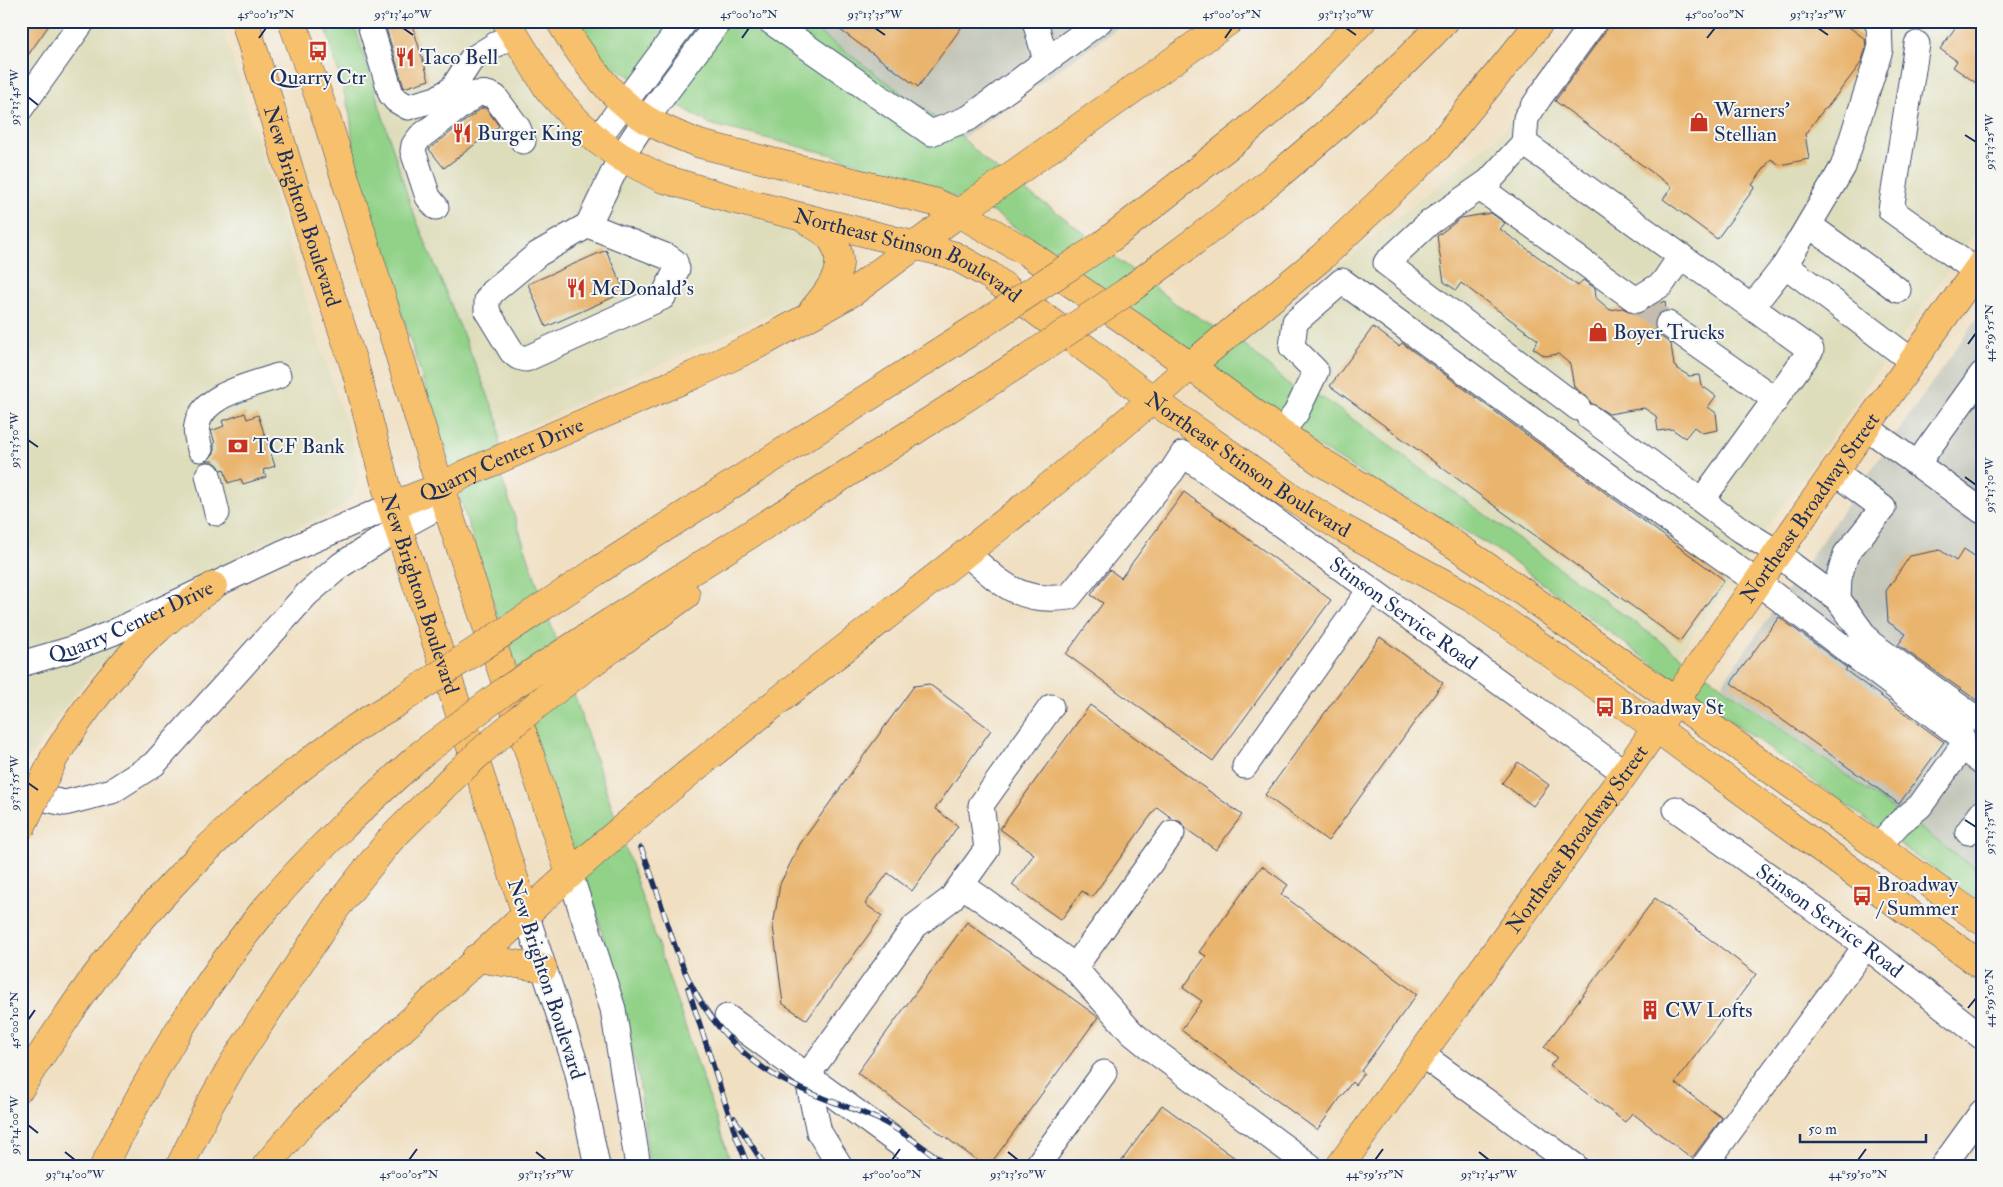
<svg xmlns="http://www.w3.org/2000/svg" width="2003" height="1187" font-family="'IM FELL Double Pica',serif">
	<rect width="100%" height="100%" fill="#f6f6f2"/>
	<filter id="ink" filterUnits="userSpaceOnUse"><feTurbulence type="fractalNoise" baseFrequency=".02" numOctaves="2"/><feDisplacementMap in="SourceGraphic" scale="10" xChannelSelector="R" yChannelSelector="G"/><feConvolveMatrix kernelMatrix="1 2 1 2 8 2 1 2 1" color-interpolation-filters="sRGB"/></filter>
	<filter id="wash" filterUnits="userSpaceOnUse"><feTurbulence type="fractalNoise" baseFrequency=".0096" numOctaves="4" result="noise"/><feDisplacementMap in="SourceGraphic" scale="20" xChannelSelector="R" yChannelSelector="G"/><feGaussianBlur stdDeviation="1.12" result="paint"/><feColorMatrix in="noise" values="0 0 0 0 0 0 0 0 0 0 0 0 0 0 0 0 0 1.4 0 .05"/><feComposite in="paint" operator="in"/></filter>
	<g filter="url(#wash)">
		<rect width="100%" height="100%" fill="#f0dfc1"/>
		<g fill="#deddbb">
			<path d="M 21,21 L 221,21 L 312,320 L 352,442 L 359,479 L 350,499 L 339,509 L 266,542 L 166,593 L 78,689 L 21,769 Z"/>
			<path d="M 353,21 L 491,21 L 525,76 L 634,179 L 670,196 L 804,230 L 824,258 L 820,281 L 801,299 L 499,440 L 498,420 L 411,207 Z"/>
			<path d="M 1586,21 L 1982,21 L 1982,222 L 1679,654 L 1323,398 L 1291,387 L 1243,343 L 1502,133 Z"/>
		</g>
		<g fill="#c3c6b9">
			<path d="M 805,21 L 1127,21 L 963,138 Z"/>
			<path d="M 1982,311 L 1982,873 L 1722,684 Z"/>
		</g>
		<g fill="#92d288" stroke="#568073">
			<path d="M 324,21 L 353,21 L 411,207 L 498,420 L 502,479 L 732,1166 L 649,1166 L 639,1079 L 616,983 L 596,911 L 569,844 L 355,165 L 350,114 Z"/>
			<path d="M 578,21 L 804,21 L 963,138 L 985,160 L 1019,187 L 1050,207 L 1176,304 L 1243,343 L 1291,387 L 1323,398 L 1982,873 L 1982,904 L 1494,548 L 1421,506 L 1381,485 L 1321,448 L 995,213 L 939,191 L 833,155 L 710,124 L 599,58 L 586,43 Z"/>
		</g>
		<g id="blocks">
			<g fill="#e9b46d">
				<path d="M 21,21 L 52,21 L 21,65 Z"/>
				<path d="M 408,21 L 411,21 L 429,80 L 404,88 L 386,28 Z"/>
				<path d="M 828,21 L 966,21 L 918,87 Z"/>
				<path d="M 1609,21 L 1841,21 L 1865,39 L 1866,48 L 1861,63 L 1826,109 L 1825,108 L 1805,134 L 1809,159 L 1780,165 L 1771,159 L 1752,185 L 1755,187 L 1717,239 L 1663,199 L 1672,187 L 1555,101 L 1607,29 Z"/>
				<path d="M 1960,21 L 1982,21 L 1982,87 L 1953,67 L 1957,61 L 1940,49 Z"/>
				<path d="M 482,108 L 486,108 L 499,126 L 444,168 L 429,149 Z"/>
				<path d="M 1491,213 L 1505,223 L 1500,229 L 1578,286 L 1583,280 L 1595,288 L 1596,298 L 1610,310 L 1622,308 L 1636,314 L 1665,301 L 1666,310 L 1662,311 L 1656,316 L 1654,323 L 1655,330 L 1660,336 L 1671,344 L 1674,366 L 1689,376 L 1699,375 L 1701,385 L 1716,396 L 1708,407 L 1716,413 L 1718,430 L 1702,433 L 1694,427 L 1685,438 L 1672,429 L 1658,431 L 1656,416 L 1644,408 L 1609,414 L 1591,403 L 1587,397 L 1574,387 L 1570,364 L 1558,354 L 1545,356 L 1533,348 L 1538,340 L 1461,283 L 1456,290 L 1444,282 L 1437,236 L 1461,218 Z"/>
				<path d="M 606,250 L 625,292 L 546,327 L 528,284 Z"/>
				<path d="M 1373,327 L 1399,346 L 1402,343 L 1724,580 L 1680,641 L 1330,386 Z"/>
				<path d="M 245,413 L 247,419 L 258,415 L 275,466 L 263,470 L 266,477 L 243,484 L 241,479 L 228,483 L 224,469 L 221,470 L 218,465 L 213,461 L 207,461 L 214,453 L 214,444 L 215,443 L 211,431 L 224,426 L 222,421 Z"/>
				<path d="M 1184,492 L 1331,600 L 1213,761 L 1066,654 L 1103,603 L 1091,595 L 1100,582 L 1110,570 L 1121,578 Z"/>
				<path d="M 1964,549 L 1982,561 L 1982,704 L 1898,645 L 1906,634 L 1888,622 L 1886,591 L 1910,556 L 1940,550 L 1956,561 Z"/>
				<path d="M 1779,617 L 1847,668 L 1845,670 L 1944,742 L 1899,804 L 1731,683 Z"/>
				<path d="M 1380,637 L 1443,683 L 1328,841 L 1265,795 Z"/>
				<path d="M 929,684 L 991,730 L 935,809 L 958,826 L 912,891 L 888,873 L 865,904 L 882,916 L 807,1020 L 783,1004 L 773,926 L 780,884 L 800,844 L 914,686 Z"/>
				<path d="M 1090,705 L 1242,815 L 1216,850 L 1185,828 L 1181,822 L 1173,819 L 1157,807 L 1092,897 L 1082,891 L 1061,920 L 1012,885 L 1034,854 L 1000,829 Z"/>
				<path d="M 1518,762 L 1549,785 L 1533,806 L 1502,783 Z"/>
				<path d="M 1262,866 L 1288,885 L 1281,894 L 1417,994 L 1361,1071 L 1364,1073 L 1355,1085 L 1352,1082 L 1317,1130 L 1181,1030 L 1202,1001 L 1183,988 L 1206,956 L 1199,952 Z"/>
				<path d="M 1655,898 L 1756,974 L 1675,1083 L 1722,1118 L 1692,1158 L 1632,1113 L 1625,1122 L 1550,1066 L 1557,1057 L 1544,1047 Z"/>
				<path d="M 967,922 L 1098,1017 L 989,1166 L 985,1166 L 857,1073 Z"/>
				<path d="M 1162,1105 L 1246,1166 L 1118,1166 Z"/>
			</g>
		</g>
	</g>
	<g filter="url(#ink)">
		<use href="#blocks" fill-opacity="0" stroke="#3b496d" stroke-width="1"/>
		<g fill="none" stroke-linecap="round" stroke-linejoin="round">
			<path stroke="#c5bcad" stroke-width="25" stroke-dasharray="25 12" stroke-linecap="butt" d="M 1641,305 L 1668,324"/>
			<defs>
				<g id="minor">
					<path d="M 369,21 L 391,94 L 396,100 L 408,107 L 436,99 L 452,89 L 471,60 L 513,34"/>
					<path d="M 770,21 L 931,133 L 969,118 L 1100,21"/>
					<path d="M 1035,21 L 1046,61"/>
					<path d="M 1876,21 L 1879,23 L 1880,50 L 1843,167 L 1785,265 L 1912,361"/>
					<path d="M 1917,44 L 1891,210 L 1982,275"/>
					<path d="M 21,108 L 83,21"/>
					<path d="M 597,140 L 685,21"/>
					<path d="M 1524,143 L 1526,118 L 1539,98 L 1595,21"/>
					<path d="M 1480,188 L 1636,300 L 1662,284 L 1681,256"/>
					<path d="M 436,207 L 428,197 L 413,151 L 414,145 L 420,137 L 476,94 C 484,93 488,93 495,97 L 518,128 L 523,141"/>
					<path d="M 588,225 L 668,257 L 675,262 L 677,269 L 663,297 L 526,359 L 518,357 L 512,352 L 487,311 L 487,300 L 492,292 L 538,254 L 588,225 L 621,157 L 646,119 L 719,21"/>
					<path d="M 1809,225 L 1898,290"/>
					<path d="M 1752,307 L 1785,265"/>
					<path d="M 1668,324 L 1776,400"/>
					<path d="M 1578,408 L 1386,263 L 1429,223 L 1489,181 L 1524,143 L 1811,350 L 1702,500"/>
					<path d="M 1589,417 L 1741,530 L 1778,553 L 1793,566 L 1838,599 L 1870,643 L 1968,713 L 1982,721"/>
					<path d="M 1866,427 L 1982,511"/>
					<path d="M 1281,432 L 1296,413 L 1316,371 L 1292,347 L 1295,322 L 1342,281 L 1642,501 L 1757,582 L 1962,737 L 1962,747"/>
					<path d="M 200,449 C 198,441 195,433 197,425 C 203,394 253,385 278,376"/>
					<path d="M 1917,464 L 1982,374"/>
					<path d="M 1834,472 L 1883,508 L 1846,554 L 1839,577 L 1838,599"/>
					<path d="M 208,475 L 217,513"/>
					<path id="s1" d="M 966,553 C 1001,583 1019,604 1069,597 L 1172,471 L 1183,454 L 1625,773"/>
					<path id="s2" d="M 21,664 L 69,650 L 112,633 L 280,554 L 391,506"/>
					<path d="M 1245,766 L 1370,590"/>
					<path d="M 21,794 L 65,803 L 112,791 L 154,764 L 307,594 L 341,565 L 399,528 L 445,503"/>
					<path id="s3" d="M 1676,809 L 1866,946 L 1982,1037"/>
					<path d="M 1968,832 L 1982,813"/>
					<path d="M 1879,845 L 1899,823 L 1920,806 L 1962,747 L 1982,762"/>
					<path d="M 570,874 L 613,1009 L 638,1166"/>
					<path d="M 962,885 L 1069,962 L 1132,1033 L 1153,1050 L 1310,1166"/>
					<path d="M 526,914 L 577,1069 L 597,1166"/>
					<path d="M 1074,968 L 1172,833"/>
					<path d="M 727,1017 L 930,1166"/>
					<path d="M 1421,1054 L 1575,1166"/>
					<path d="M 840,1166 L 819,1132 L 807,1076 L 915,926 L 951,899 L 987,849 L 981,805 L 1051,707"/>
					<path d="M 1037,1166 L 1104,1073"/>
					<path d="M 1704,1166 L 1866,946"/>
					<path d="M 1943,1166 L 1982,1112"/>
				</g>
				<g id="major">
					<path id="s4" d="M 245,21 L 290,172 L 356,371 L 391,506 L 526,914 C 736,719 977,558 1190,366"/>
					<path d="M 292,21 L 328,123 L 440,487 L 570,874"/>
					<path id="s5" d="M 506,21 L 548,89 L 576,120 L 597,140 L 621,157 L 661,178 L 735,200 L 953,255 L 989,275 L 1153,400 L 1285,493 L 1342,528 L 1473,599 L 1634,712 L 1982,966"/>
					<path d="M 560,21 C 582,58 610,98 647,120 C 664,130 682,137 700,144 L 934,202 L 959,213 L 1025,251 L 1190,366 L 1320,461 L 1419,521 L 1492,570 L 1982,921"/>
					<path d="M 806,220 C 813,225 823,230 829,236 C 852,263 831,289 813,310"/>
					<path id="s6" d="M 391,506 L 440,487 L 465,474 L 694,375 L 765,341 L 853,292 L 959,213"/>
					<path id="s7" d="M 1340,1166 L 1625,773 L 1834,472 L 1982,263"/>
				</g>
				<g id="highway">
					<path d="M 959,213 L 1229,21"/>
					<path d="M 1102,245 L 1241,136 L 1300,85 L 1362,21"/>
					<path d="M 1168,261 C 1266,188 1361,110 1445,21"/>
					<path d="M 1190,366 L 1322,257 L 1438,147 L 1541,21"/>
					<path d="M 597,571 L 981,325"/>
					<path d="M 612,621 L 883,451 L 1026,359"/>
					<path d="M 617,645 L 686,595"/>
					<path d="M 54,758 C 83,711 117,665 158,629 C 175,613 194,600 213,586"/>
					<path d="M 476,958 L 543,968"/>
					<path d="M 21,1087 C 33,1066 47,1047 60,1027 C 136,911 236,810 350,732 C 366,720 384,711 401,700"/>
					<path d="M 104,1166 C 148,1076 199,990 262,913 C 310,855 365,805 420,755"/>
					<path d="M 180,1166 L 209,1106 L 234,1062 L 336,908 L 390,840 L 429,801"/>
					<path d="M 266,1166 L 306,1118 L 526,914"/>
				</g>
			</defs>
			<use href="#minor" stroke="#3b496d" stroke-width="27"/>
			<use href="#major" stroke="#3b496d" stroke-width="29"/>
			<use href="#highway" stroke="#3b496d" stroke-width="29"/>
			<use href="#minor" stroke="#fff" stroke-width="25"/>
			<use href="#major" stroke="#f7c06c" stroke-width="28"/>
			<use href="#highway" stroke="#f7c06c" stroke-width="28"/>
			<defs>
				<g id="rail">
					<path d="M 641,848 C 661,894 670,945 694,990 C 715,1029 750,1065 791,1084 C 818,1098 848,1106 875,1118 C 902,1130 925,1149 949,1166"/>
					<path d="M 688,988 L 736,1136 L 748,1166"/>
					<path d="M 734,1118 L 765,1166"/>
				</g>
			</defs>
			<use href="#rail" stroke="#1b2f5e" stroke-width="5.5"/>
			<use href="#rail" stroke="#f6f6f2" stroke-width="4" stroke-dasharray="11" stroke-linecap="butt"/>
			<defs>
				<g id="highway-bridge">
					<path d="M 981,325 L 1102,245"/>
					<path d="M 1026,359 L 1125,293 L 1168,261"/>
					<path d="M 401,700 L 597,571"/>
					<path d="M 420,755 L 506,690 L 612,621"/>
					<path d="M 429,801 C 487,742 550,692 617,645"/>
					<path d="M 21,828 L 54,758"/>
				</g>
			</defs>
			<use href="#highway-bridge" stroke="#3b496d" stroke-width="29" stroke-linecap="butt"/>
			<use href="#highway-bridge" stroke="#f7c06c" stroke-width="28"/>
		</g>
	</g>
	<path fill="none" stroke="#1b2f5e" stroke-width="2" d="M 403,28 L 413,35M 875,28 L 885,35M 1346,28 L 1356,35M 1818,28 L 1828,35M 259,38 L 266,28M 742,38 L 749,28M 1225,38 L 1232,28M 1707,38 L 1715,28M 28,97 L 38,105M 1965,135 L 1976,142M 1968,344 L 1976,333M 28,440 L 38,447M 1965,477 L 1976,485M 28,783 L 38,790M 1965,820 L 1976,827M 1968,1008 L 1976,998M 28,1020 L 35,1010M 28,1125 L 38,1133M 65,1152 L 75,1160M 536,1152 L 546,1160M 1008,1152 L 1018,1160M 1479,1152 L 1489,1160M 409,1160 L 417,1149M 892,1160 L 900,1149M 1375,1160 L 1383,1149M 1858,1160 L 1866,1149"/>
	<defs>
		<symbol id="bus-bare" viewBox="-9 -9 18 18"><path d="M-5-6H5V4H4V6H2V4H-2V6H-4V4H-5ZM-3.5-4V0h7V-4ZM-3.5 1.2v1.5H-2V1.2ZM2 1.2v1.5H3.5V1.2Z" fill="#c8321e" stroke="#f6f6f2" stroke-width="2.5" paint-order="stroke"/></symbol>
		<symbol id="restaurant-bare" viewBox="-9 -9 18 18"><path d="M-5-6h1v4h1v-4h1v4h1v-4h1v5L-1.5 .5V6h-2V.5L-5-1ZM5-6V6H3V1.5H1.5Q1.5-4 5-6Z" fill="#c8321e" stroke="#f6f6f2" stroke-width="2.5" paint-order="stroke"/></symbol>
		<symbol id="shop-bare" viewBox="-9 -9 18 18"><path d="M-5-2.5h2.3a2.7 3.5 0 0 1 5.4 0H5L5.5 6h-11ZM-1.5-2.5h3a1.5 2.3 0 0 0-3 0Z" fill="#c8321e" stroke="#f6f6f2" stroke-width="2.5" paint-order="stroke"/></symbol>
		<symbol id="bank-bare" viewBox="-9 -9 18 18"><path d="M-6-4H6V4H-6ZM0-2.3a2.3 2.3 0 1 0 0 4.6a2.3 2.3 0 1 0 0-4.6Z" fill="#c8321e" stroke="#f6f6f2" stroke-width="2.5" paint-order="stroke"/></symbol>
		<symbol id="building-bare" viewBox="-9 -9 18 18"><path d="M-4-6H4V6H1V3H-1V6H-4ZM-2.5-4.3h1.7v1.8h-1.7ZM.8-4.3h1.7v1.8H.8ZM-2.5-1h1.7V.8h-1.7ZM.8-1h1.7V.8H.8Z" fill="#c8321e" stroke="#f6f6f2" stroke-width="2.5" paint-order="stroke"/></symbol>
	</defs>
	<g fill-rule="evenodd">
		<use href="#bus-bare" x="304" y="37" width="28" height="28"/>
		<use href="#restaurant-bare" x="391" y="43" width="28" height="28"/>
		<use href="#shop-bare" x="1685" y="108" width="28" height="28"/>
		<use href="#restaurant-bare" x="448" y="119" width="28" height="28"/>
		<use href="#restaurant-bare" x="562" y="274" width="28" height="28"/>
		<use href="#shop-bare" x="1584" y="318" width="28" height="28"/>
		<use href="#bank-bare" x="224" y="432" width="28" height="28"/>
		<use href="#bus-bare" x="1591" y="693" width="28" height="28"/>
		<use href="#bus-bare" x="1848" y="882" width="28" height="28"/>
		<use href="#building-bare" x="1636" y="996" width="28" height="28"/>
	</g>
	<g text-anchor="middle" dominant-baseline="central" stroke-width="4" stroke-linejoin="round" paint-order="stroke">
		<g font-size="21" fill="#1b2f5e" stroke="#f6f6f2" text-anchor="start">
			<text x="420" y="57">Taco Bell</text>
			<text x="318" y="77" text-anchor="middle">Quarry Ctr</text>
			<text x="1714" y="110">Warners'<tspan x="1714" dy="24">Stellian</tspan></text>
			<text x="477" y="133">Burger King</text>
			<text x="591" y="288">McDonald's</text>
			<text x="1613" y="332">Boyer Trucks</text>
			<text x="253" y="446">TCF Bank</text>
			<text x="1620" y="707">Broadway St</text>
			<text x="1877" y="884">Broadway<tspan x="1877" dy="24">/ Summer</tspan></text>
			<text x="1665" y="1010">CW Lofts</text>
		</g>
		<g font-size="21" fill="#1b2f5e" stroke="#f6f6f2">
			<text stroke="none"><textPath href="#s4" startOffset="194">New Brighton Boulevard</textPath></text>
			<text stroke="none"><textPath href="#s5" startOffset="485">Northeast Stinson Boulevard</textPath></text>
			<text stroke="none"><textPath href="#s6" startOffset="120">Quarry Center Drive</textPath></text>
			<text stroke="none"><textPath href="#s5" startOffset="890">Northeast Stinson Boulevard</textPath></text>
			<text stroke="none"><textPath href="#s7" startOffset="809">Northeast Broadway Street</textPath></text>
			<text stroke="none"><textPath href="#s4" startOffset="599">New Brighton Boulevard</textPath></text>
			<text stroke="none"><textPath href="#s1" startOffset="572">Stinson Service Road</textPath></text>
			<text stroke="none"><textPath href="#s2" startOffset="118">Quarry Center Drive</textPath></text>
			<text stroke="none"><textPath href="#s7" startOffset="404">Northeast Broadway Street</textPath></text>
			<text stroke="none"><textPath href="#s3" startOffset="190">Stinson Service Road</textPath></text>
			<text transform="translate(546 979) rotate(72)">New Brighton Boulevard</text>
		</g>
	</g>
	<rect width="2003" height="1187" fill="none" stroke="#f6f6f2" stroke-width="55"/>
	<path d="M1800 1134v8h126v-8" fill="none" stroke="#1b2f5e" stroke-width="2.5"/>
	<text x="1808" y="1134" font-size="15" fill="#1b2f5e" stroke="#f6f6f2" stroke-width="4" paint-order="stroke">50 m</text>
	<rect x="28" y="28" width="1948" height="1132" fill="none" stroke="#1b2f5e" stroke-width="2"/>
	<g font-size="12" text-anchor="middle" fill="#1b2f5e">
		<text x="266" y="18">45°00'15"N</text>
		<text x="403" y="18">93°13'40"W</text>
		<text x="749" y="18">45°00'10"N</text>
		<text x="875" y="18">93°13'35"W</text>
		<text x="1232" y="18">45°00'05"N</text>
		<text x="1346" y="18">93°13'30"W</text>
		<text x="1715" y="18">45°00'00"N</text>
		<text x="1818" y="18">93°13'25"W</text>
		<text transform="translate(14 97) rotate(-90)" y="4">93°13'45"W</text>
		<text transform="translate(1989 142) rotate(-90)" y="4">93°13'25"W</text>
		<text transform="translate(1989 333) rotate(-90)" y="4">44°59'55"N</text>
		<text transform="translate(14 440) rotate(-90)" y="4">93°13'50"W</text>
		<text transform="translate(1989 485) rotate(-90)" y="4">93°13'30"W</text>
		<text transform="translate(14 783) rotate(-90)" y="4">93°13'55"W</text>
		<text transform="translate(1989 827) rotate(-90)" y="4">93°13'35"W</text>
		<text transform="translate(1989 998) rotate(-90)" y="4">44°59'50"N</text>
		<text transform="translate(14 1020) rotate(-90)" y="4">45°00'10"N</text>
		<text transform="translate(14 1125) rotate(-90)" y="4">93°14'00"W</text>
		<text x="75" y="1178">93°14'00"W</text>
		<text x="409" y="1178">45°00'05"N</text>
		<text x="546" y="1178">93°13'55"W</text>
		<text x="892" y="1178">45°00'00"N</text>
		<text x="1018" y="1178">93°13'50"W</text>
		<text x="1375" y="1178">44°59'55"N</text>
		<text x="1489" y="1178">93°13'45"W</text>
		<text x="1858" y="1178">44°59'50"N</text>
	</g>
</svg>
